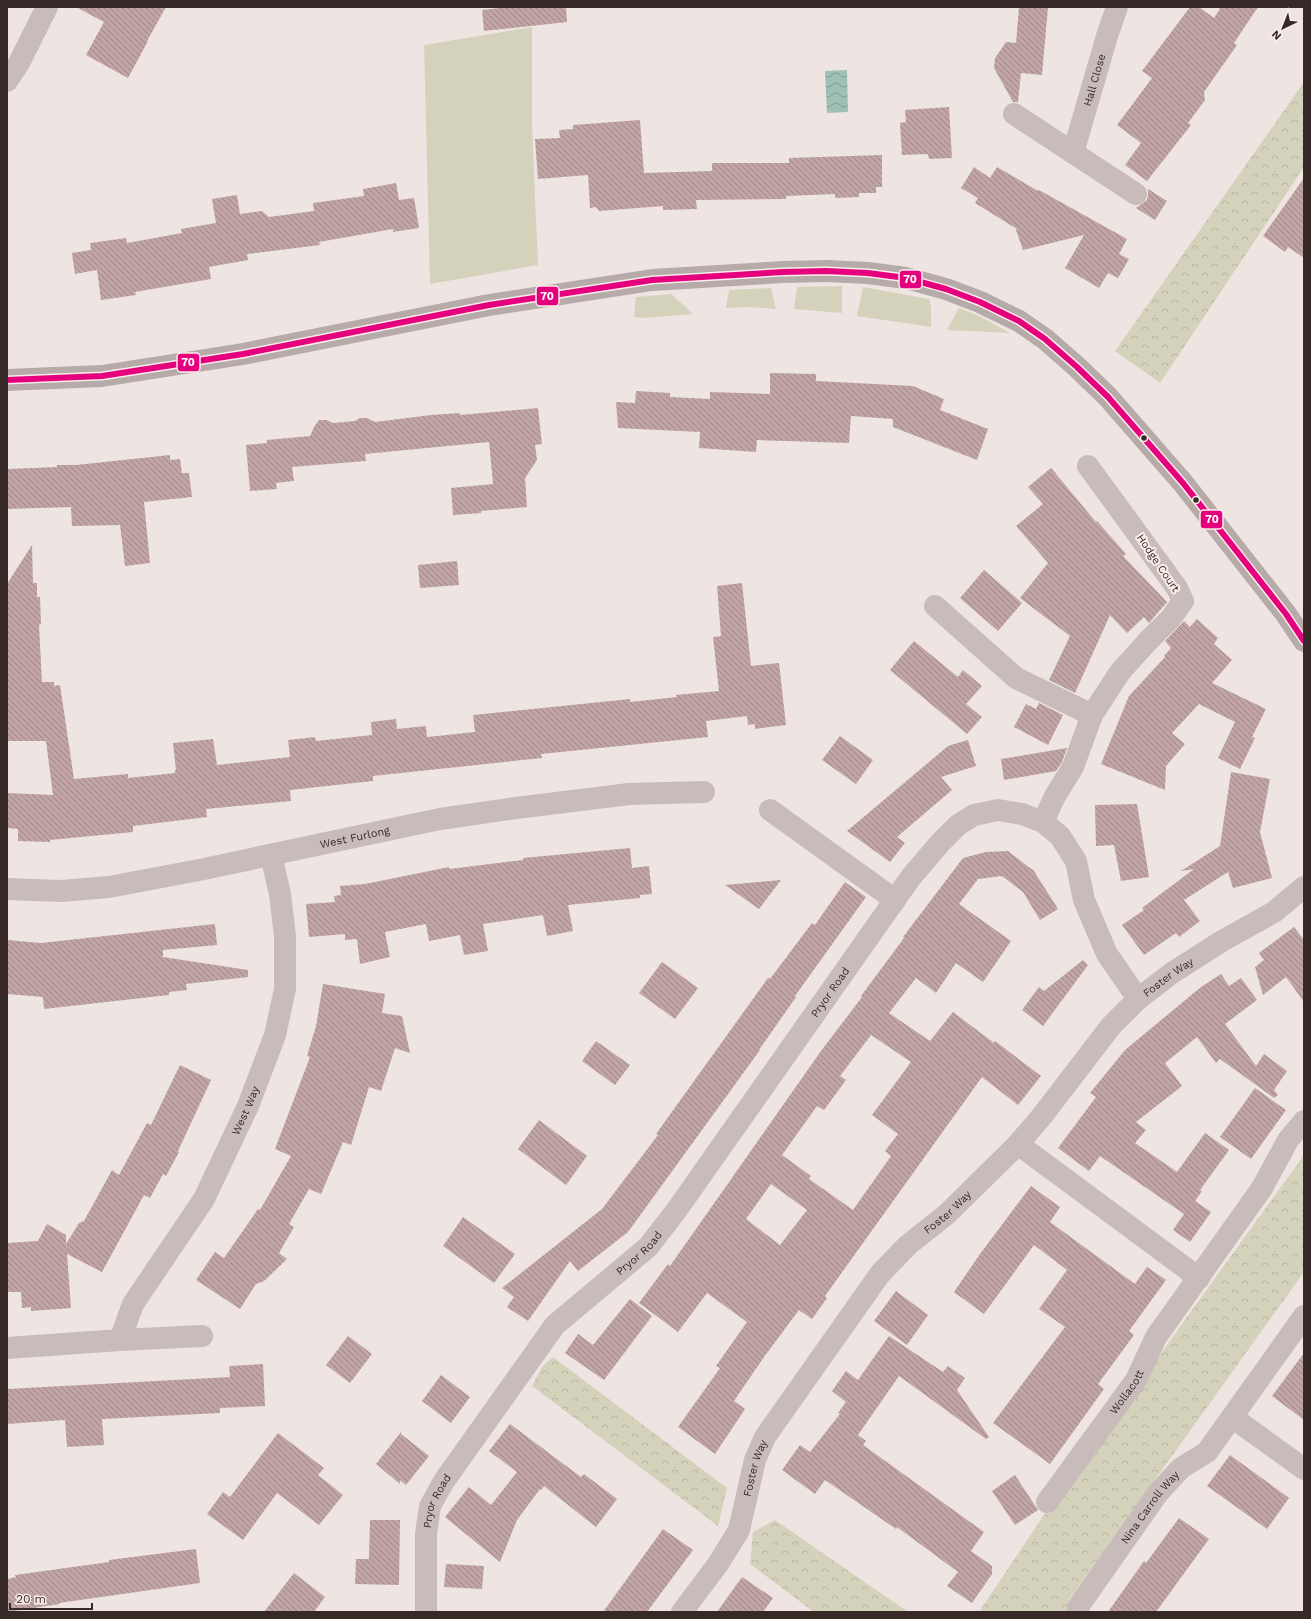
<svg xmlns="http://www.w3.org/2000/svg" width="1311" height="1619" font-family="'Work Sans',sans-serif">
	<defs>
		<pattern id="forest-crowns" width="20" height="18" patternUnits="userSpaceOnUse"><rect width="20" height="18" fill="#d5d2bc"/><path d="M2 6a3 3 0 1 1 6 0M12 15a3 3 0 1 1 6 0" fill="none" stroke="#b8b4a2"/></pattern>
		<pattern id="water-waves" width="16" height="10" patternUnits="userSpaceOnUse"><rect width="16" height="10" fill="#9ec1b5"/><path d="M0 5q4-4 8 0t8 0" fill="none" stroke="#829d93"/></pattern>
		<pattern id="building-back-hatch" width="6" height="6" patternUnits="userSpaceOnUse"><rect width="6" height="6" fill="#c1a5a5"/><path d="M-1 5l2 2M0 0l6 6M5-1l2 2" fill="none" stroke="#9e8686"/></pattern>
	</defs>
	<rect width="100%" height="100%" fill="#eee5e2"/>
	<g fill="#d5d2bc">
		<path d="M 532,27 L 532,126 L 538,265 L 430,284 L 424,45 Z"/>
		<path d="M 842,286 L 842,313 L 794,309 L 797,287 Z"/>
		<path d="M 863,287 L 929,299 L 931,306 L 931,327 L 857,316 Z"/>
		<path d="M 771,288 L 776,309 L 748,307 L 726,308 L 729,290 Z"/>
		<path d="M 671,294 L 693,314 L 645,318 L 634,317 L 636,297 Z"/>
		<path d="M 959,308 L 979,316 L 1010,333 L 947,330 Z"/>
	</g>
	<g fill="url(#forest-crowns)">
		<path d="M 1304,82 L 1304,167 L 1160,383 L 1115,351 Z"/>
		<path d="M 1304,1155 L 1304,1272 L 1068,1601 L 1076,1612 L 979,1612 L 1042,1518 Z"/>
		<path d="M 553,1357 L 727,1488 L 718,1526 L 532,1386 L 542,1367 Z"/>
		<path d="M 775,1520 L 908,1612 L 814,1612 L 750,1564 L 753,1532 Z"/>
	</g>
	<path fill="url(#water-waves)" d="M 847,70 L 848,112 L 827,113 L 825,71 Z"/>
	<g fill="url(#building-back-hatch)" fill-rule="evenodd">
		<path d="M 76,7 L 166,7 L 147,41 L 148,41 L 128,78 L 86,55 L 104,22 Z"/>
		<path d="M 508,7 L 566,7 L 567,22 L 484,31 L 482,10 Z"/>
		<path d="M 1019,7 L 1048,7 L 1042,75 L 1021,73 L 1018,102 L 1013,102 L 994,68 L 995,58 L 1006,42 L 1016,43 Z"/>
		<path d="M 1190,7 L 1199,7 L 1214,18 L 1221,7 L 1258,7 L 1234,43 L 1237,45 L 1204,92 L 1205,100 L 1188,123 L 1191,125 L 1147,181 L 1125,165 L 1141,143 L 1117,125 L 1152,78 L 1142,71 Z"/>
		<path d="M 949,107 L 952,158 L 929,159 L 928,154 L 902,155 L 900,123 L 906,122 L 905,110 Z"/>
		<path d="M 640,120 L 644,173 L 712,171 L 712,163 L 789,163 L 789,158 L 882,155 L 882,187 L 876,187 L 876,193 L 859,193 L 859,197 L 835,198 L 835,194 L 786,196 L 786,199 L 696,200 L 697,209 L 663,210 L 663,206 L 599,211 L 596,207 L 590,208 L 588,175 L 538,179 L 535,139 L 560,138 L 559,130 L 573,129 L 573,125 Z"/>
		<path d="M 974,167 L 990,178 L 997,167 L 1038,191 L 1039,190 L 1127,239 L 1119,254 L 1129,259 L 1118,278 L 1108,273 L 1099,288 L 1065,268 L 1084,235 L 1023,250 L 1016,230 L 1017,229 L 975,203 L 978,198 L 961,188 Z"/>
		<path d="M 1304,178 L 1304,258 L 1288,247 L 1285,252 L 1263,236 Z"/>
		<path d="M 396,183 L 399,200 L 414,198 L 419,228 L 393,232 L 393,229 L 319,242 L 320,245 L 247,254 L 248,260 L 209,267 L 211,279 L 135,292 L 136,295 L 101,300 L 97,270 L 75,274 L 72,253 L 91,250 L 90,243 L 126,238 L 127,243 L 182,233 L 181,229 L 216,223 L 212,199 L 237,195 L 240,214 L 262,211 L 269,217 L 314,211 L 313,203 L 364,196 L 363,189 Z"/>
		<path d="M 1148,189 L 1167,201 L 1155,220 L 1136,208 L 1147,200 L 1148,195 Z"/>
		<path d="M 770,373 L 816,374 L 816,381 L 913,386 L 944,399 L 940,410 L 988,429 L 977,460 L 893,427 L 893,419 L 851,416 L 849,443 L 757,440 L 756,452 L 699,448 L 700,432 L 618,428 L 616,402 L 635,403 L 636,391 L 670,393 L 670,397 L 710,399 L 710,392 L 770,394 Z"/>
		<path d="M 538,408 L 542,444 L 535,445 L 537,460 L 525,478 L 527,507 L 481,511 L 481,513 L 453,515 L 451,488 L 493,484 L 489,442 L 365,454 L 366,461 L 292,467 L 294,481 L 276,483 L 277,489 L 250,491 L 246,445 L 267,443 L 267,440 L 310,436 L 314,427 L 319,420 L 327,420 L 333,423 L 355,421 L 360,418 L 367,418 L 375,422 L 431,415 L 460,413 L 460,415 Z"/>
		<path d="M 170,455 L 170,460 L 180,459 L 182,473 L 189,473 L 192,497 L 144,502 L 150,563 L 125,566 L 120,525 L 72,526 L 71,507 L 7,509 L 7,469 L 57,467 L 57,465 L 76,465 Z"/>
		<path d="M 1051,468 L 1096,522 L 1097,521 L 1126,554 L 1123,556 L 1167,602 L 1149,623 L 1144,617 L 1127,633 L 1110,615 L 1075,693 L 1049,680 L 1070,636 L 1020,598 L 1048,563 L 1016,526 L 1043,504 L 1028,487 Z"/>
		<path d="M 32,545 L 33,583 L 37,583 L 37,597 L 40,597 L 41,624 L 39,625 L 42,682 L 54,682 L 54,686 L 60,685 L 74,779 L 128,774 L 128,778 L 175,773 L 175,770 L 176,770 L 173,743 L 213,739 L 217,765 L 290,757 L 288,740 L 315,737 L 316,741 L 372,735 L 371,722 L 396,719 L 397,729 L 426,726 L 427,737 L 475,732 L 473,715 L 630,699 L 630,702 L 677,697 L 676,695 L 719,691 L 713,637 L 721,636 L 717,586 L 742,583 L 751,666 L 779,663 L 786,725 L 755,729 L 755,724 L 748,725 L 747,716 L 706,721 L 708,737 L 541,754 L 542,758 L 373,776 L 373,781 L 290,790 L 291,801 L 206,809 L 207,817 L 133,826 L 133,832 L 50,840 L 50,842 L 18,841 L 18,829 L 7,828 L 7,793 L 53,795 L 46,741 L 7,741 L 7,584 Z"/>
		<path d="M 457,561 L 459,585 L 420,588 L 418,565 Z"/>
		<path d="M 984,570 L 1022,603 L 998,631 L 960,598 Z"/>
		<path d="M 1197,619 L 1218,638 L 1214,644 L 1232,660 L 1212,683 L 1266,709 L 1252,737 L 1255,738 L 1240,769 L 1218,758 L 1235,722 L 1199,704 L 1172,733 L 1185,744 L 1166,766 L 1165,790 L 1101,764 L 1129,696 L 1165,657 L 1164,656 L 1171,648 L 1165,641 L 1184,621 L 1190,627 Z"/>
		<path d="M 914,641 L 958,677 L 963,670 L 982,686 L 966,704 L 982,717 L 967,734 L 890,670 Z"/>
		<path d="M 1039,703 L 1063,715 L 1048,745 L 1014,727 L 1026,704 L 1036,709 Z"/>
		<path d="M 840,736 L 873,760 L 856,784 L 822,760 Z"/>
		<path d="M 968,740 L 976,766 L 941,777 L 952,790 L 897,837 L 905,843 L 890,862 L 847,831 L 948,746 Z"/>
		<path d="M 1067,748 L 1062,762 L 1056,771 L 1004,780 L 1001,759 Z"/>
		<path d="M 1231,772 L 1270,779 L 1260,832 L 1272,878 L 1233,888 L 1228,872 L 1184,900 L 1200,921 L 1179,937 L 1176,933 L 1144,955 L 1122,925 L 1144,910 L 1142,908 L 1194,869 L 1181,871 L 1220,846 Z"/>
		<path d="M 1137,804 L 1149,877 L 1121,881 L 1114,845 L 1096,846 L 1095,805 Z"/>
		<path d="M 630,848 L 632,868 L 649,866 L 652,894 L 640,895 L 640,898 L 568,905 L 573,931 L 547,936 L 543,915 L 483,924 L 488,951 L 464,955 L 460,935 L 429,941 L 426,924 L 385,932 L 390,957 L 360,964 L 357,939 L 345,940 L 345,934 L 309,937 L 306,904 L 335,902 L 334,896 L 341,895 L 340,886 L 365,884 L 449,867 L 449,869 L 523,860 L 523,858 Z"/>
		<path d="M 1008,851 L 1034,871 L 1058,909 L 1040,920 L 1023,892 L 1002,876 L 978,879 L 959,904 L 1011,941 L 983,982 L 956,963 L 936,993 L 916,978 L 889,1013 L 930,1041 L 953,1012 L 994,1043 L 995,1041 L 1041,1076 L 1018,1105 L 982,1077 L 825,1296 L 827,1298 L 812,1319 L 799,1310 L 764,1357 L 734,1401 L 745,1409 L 715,1454 L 678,1427 L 720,1368 L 716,1366 L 747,1322 L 707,1293 L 678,1332 L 639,1303 L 668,1264 L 670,1266 L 821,1051 L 862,997 L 861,996 L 904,938 L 903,937 L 963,858 L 986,852 ZM 871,1035 L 911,1062 L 872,1115 L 898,1134 L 885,1151 L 891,1156 L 853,1210 L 809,1179 L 811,1176 L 782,1155 L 817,1106 L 824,1110 L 846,1080 L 840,1076 ZM 771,1184 L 807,1210 L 780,1245 L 746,1219 Z"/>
		<path d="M 781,880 L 759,909 L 725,885 Z"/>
		<path d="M 845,882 L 866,897 L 795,996 L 796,997 L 759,1050 L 760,1050 L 628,1232 L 578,1271 L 570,1261 L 528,1321 L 507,1307 L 514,1297 L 502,1288 L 602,1209 L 658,1135 L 656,1134 L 768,978 L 770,979 L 812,923 L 815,925 Z"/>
		<path d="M 215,924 L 217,945 L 163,950 L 163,957 L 248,970 L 248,977 L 186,984 L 187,990 L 169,992 L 169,995 L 44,1009 L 43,997 L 7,994 L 7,940 L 41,943 Z"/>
		<path d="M 1294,927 L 1304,940 L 1304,1002 L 1286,977 L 1263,995 L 1255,967 L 1264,960 L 1259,953 Z"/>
		<path d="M 1083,960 L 1088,965 L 1043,1026 L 1022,1010 L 1039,987 L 1044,991 Z"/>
		<path d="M 662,962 L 698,988 L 675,1019 L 639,993 Z"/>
		<path d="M 1221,974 L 1229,986 L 1241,978 L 1257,1000 L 1225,1024 L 1256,1066 L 1264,1054 L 1287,1071 L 1274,1090 L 1278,1095 L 1274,1098 L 1220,1059 L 1216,1063 L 1197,1037 L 1165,1063 L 1182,1086 L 1136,1122 L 1146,1130 L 1135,1143 L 1177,1172 L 1205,1133 L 1229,1150 L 1200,1190 L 1202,1191 L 1195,1201 L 1211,1212 L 1190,1242 L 1173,1230 L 1184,1214 L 1100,1156 L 1089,1171 L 1058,1148 L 1096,1097 L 1090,1093 L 1125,1050 L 1201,987 Z"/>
		<path d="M 323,984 L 385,994 L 382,1013 L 402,1016 L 410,1053 L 395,1048 L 381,1091 L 369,1087 L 351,1145 L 343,1142 L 321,1194 L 309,1189 L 289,1224 L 294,1227 L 279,1253 L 287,1259 L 264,1281 L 256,1284 L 240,1309 L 196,1280 L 215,1252 L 224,1258 L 258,1209 L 260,1210 L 291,1156 L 275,1149 L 310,1057 L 307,1056 L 316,1026 Z"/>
		<path d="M 596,1041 L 630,1065 L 615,1085 L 582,1061 Z"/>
		<path d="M 180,1065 L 211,1080 L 178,1151 L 179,1152 L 166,1176 L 163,1174 L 150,1198 L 144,1195 L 102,1272 L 67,1254 L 71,1308 L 31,1311 L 31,1307 L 22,1308 L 21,1292 L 7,1292 L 7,1243 L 38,1241 L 47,1224 L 66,1235 L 66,1244 L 79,1223 L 84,1221 L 112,1170 L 119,1175 L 147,1123 L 151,1125 Z"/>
		<path d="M 1255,1088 L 1286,1110 L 1251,1159 L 1220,1137 Z"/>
		<path d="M 539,1120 L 587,1156 L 566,1185 L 518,1149 Z"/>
		<path d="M 1031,1186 L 1060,1207 L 1050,1222 L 1135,1284 L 1147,1267 L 1166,1280 L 1129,1331 L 1134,1335 L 1098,1384 L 1104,1389 L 1050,1464 L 993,1423 L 1065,1327 L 1039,1309 L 1067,1270 L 1034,1245 L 984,1314 L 954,1292 L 980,1254 Z"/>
		<path d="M 463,1217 L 515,1254 L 494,1283 L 443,1246 Z"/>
		<path d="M 896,1291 L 928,1315 L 907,1345 L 874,1321 Z"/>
		<path d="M 630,1299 L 652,1316 L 604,1380 L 565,1353 L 578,1334 L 593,1345 Z"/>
		<path d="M 348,1336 L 372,1354 L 350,1383 L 326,1365 Z"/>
		<path d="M 889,1336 L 943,1372 L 948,1366 L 965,1378 L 957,1390 L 989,1437 L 986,1439 L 899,1376 L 858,1435 L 866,1441 L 863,1445 L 984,1532 L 971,1551 L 992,1566 L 992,1574 L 972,1603 L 947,1586 L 958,1572 L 897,1527 L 896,1529 L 825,1480 L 815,1494 L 782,1470 L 800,1445 L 810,1452 L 840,1414 L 838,1413 L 846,1402 L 832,1391 L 846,1371 L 858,1380 Z"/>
		<path d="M 1304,1353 L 1304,1420 L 1272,1396 Z"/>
		<path d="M 263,1364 L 265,1406 L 220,1408 L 220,1413 L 102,1419 L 104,1445 L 67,1447 L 65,1420 L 7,1424 L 7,1389 L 230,1377 L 229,1366 Z"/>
		<path d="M 441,1375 L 470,1397 L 451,1423 L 422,1401 Z"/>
		<path d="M 510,1424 L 581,1477 L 584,1474 L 617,1499 L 596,1527 L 544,1486 L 541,1490 L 540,1489 L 517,1520 L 500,1562 L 445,1517 L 469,1487 L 491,1505 L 517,1472 L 489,1451 Z"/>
		<path d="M 401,1432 L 401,1434 L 429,1456 L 406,1485 L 400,1480 L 400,1484 L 376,1464 Z"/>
		<path d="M 278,1433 L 324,1468 L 318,1475 L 343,1495 L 319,1525 L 277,1493 L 243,1540 L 207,1514 L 223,1492 L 230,1497 Z"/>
		<path d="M 1230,1455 L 1289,1498 L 1267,1529 L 1207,1486 Z"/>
		<path d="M 1015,1475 L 1038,1510 L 1015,1525 L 992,1491 Z"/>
		<path d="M 1179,1518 L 1209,1539 L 1156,1612 L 1108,1612 L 1144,1561 L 1146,1563 Z"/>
		<path d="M 370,1520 L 400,1520 L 399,1585 L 355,1584 L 356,1559 L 369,1559 Z"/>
		<path d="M 663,1529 L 693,1550 L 647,1612 L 603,1612 Z"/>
		<path d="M 196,1549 L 200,1583 L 59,1603 L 60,1604 L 7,1612 L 7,1579 L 16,1577 L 15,1575 L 109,1562 L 109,1560 Z"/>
		<path d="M 446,1564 L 484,1566 L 482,1589 L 444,1587 Z"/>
		<path d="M 294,1573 L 325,1597 L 314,1612 L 264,1612 Z"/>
		<path d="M 742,1577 L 773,1598 L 763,1612 L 717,1612 Z"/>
	</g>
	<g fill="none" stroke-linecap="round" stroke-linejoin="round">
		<g stroke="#c7bcba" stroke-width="22">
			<path d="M 7,81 L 19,63 L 47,7"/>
			<path d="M 1014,114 L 1136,194"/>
			<path id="s1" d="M 1073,153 L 1107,36 L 1117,7"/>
			<path d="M 935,606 L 1016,678 L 1092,715"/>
			<path d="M 770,810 L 895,900"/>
			<path d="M 1043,822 L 1055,796 L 1073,767 L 1092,715 L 1120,672 L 1148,641 L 1171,618 L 1183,601 L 1177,588 L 1088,466"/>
			<path id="s2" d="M 7,889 L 61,891 L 109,887 L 199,870 L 440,819 L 516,808 L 629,794 L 704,792"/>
			<path d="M 1018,1144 L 1199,1278"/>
			<path d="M 120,1340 L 202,1336"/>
			<path id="s3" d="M 7,1348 L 120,1340 L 133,1304 L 204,1199 L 248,1106 L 275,1035 L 285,989 L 285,936 L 280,894 L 271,855"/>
			<path d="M 1232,1417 L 1304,1469"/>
			<path id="s4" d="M 1047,1502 L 1136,1380 L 1156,1337 L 1262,1188 L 1288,1140 L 1304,1121"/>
			<path id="s5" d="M 1078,1607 L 1158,1493 L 1181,1468 L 1207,1452 L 1304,1316"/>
			<path id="s6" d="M 426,1612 L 426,1534 L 430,1506 L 444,1481 L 555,1325 L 648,1247 L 676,1211 L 911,877 L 941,842 L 958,825 L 974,815 L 998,810 L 1022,814 L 1043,822 L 1060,836 L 1076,861 L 1084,900 L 1107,954 L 1138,999"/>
			<path id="s7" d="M 682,1612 L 718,1564 L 739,1530 L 755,1460 L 765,1437 L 880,1274 L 908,1245 L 947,1214 L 1018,1144 L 1042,1116 L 1111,1026 L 1138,999 L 1172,973 L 1222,941 L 1274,912 L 1304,887"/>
		</g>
		<path stroke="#b6aba9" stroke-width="22" d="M 7,380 L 102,376 L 243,354 L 489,305 L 652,280 L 783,272 L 826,271 L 868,273 L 906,278 L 946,289 L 980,302 L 1019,321 L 1045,339 L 1077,367 L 1108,397 L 1183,483 L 1286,614 L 1304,641"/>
		<defs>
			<path id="bus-1" d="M 7,380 L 102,376 L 243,354 L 489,305 L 652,280 L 783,272 L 826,271 L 868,273 L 906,278 L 946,289 L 980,302 L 1019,321 L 1045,339 L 1077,367 L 1108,397 L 1183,483 L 1286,614 L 1304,641"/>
		</defs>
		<use href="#bus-1" stroke="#faedea" stroke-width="9"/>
		<use href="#bus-1" stroke="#e5007d" stroke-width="6"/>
	</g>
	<g fill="#382929" stroke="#faedea" stroke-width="1.5">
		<circle cx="1144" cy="438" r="3.5"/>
		<circle cx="1196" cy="500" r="3.5"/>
	</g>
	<g text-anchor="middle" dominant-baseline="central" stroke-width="4" stroke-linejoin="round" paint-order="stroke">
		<g font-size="11" fill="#382929" stroke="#faedea">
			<text stroke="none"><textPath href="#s1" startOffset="76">Hall Close</textPath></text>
			<text transform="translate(1158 563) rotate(56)">Hodge Court</text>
			<text stroke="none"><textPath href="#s2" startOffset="353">West Furlong</textPath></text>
			<text stroke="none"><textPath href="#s7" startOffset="812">Foster Way</textPath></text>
			<text stroke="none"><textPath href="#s6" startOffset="761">Pryor Road</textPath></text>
			<text stroke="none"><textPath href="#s3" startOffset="376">West Way</textPath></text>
			<text stroke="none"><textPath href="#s7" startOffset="488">Foster Way</textPath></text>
			<text stroke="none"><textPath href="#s6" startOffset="437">Pryor Road</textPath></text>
			<text stroke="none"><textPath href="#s4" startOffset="136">Wollacott</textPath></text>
			<text stroke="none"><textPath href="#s7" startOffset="164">Foster Way</textPath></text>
			<text stroke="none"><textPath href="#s6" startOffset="113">Pryor Road</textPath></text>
			<text stroke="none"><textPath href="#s5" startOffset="123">Nina Carroll Way</textPath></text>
		</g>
	</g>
	<g stroke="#faedea" stroke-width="1.5">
		<rect x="899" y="270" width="23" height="19" rx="4" fill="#e5007d"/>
		<rect x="536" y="286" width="23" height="20" rx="4" fill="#e5007d"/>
		<rect x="177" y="353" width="23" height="19" rx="4" fill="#e5007d"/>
		<rect x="1200" y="510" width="23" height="19" rx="4" fill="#e5007d"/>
	</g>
	<g font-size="11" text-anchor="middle" font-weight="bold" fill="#fff">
		<text x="910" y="283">70</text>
		<text x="547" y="300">70</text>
		<text x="188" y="366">70</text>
		<text x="1212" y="523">70</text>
	</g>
	<rect width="1311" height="1619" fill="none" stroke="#382929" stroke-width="16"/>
	<g transform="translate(1283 28) rotate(223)" stroke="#faedea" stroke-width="3" paint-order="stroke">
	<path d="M0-3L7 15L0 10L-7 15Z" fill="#382929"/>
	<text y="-6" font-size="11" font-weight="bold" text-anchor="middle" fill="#382929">N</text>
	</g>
	<path d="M10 1603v6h82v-6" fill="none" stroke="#382929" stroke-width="2"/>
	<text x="16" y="1603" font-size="12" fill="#382929" stroke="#faedea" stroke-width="3" paint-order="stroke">20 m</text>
</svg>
